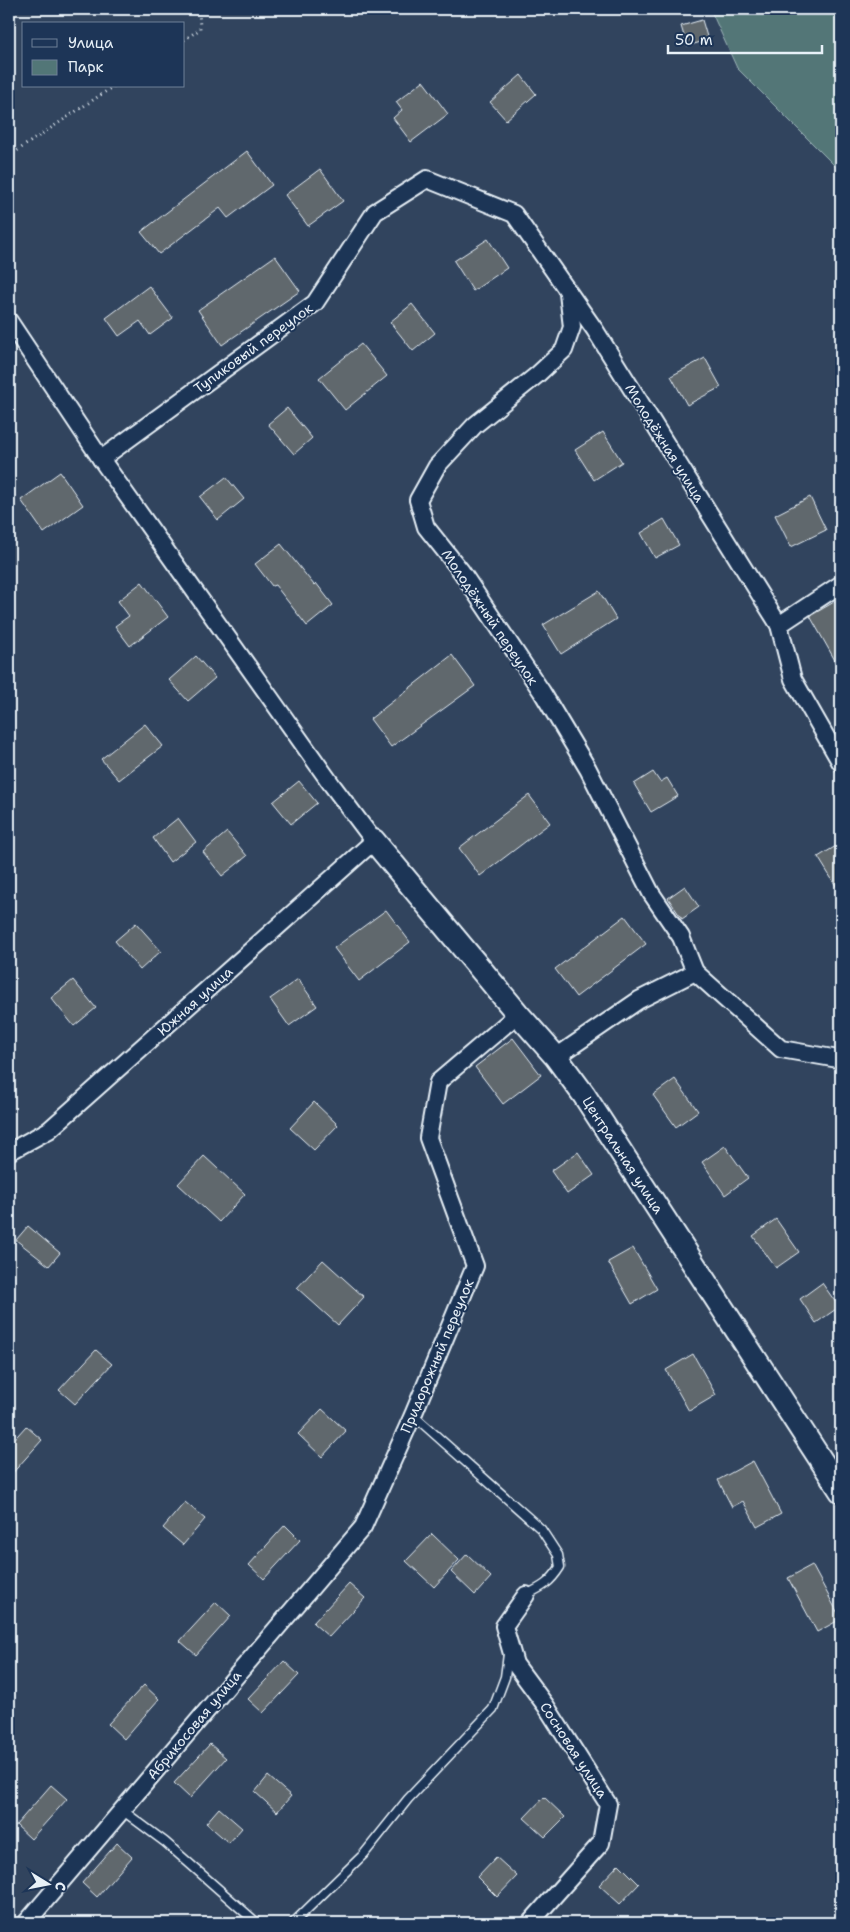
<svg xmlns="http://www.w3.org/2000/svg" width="850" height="1932" font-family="'Shantell Sans',sans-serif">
	<rect width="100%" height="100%" fill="#31445e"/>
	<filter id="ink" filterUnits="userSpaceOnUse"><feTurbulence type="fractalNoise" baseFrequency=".02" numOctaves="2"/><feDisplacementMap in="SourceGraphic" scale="10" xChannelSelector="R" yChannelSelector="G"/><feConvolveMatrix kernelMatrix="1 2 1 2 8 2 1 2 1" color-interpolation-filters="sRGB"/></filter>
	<g filter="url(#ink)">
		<path fill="#527677" stroke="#9db4b8" d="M 712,9 L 841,9 L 841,172 L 737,68 L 712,13 Z"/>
		<g fill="#61686d" stroke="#e8f1f8">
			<path d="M 702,20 L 708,40 L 687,46 L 681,26 Z"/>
			<path d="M 521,75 L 536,94 L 506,120 L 490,102 Z"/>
			<path d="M 423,81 L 448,114 L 411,142 L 393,118 L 402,110 L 396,102 Z"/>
			<path d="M 247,151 L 272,185 L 228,218 L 220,208 L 159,254 L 141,232 Z"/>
			<path d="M 320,169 L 343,201 L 308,226 L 285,195 Z"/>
			<path d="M 488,239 L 507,268 L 473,291 L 454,261 Z"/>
			<path d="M 275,256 L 300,291 L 222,345 L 198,310 Z"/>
			<path d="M 149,286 L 173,318 L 150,335 L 140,321 L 119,336 L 106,318 Z"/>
			<path d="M 412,304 L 435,333 L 413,351 L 390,322 Z"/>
			<path d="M 361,344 L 387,376 L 345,410 L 319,378 Z"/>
			<path d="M 705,358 L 721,387 L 687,405 L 671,376 Z"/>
			<path d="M 287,408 L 312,438 L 294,454 L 268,424 Z"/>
			<path d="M 603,432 L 622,462 L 594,480 L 575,450 Z"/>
			<path d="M 60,472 L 83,505 L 44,533 L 21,500 Z"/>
			<path d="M 226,477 L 244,499 L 218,520 L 200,497 Z"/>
			<path d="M 810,497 L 826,530 L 791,547 L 775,515 Z"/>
			<path d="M 664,519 L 679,545 L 655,558 L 641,533 Z"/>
			<path d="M 281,544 L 314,585 L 316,583 L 333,605 L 307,626 L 275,585 L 272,586 L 255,564 Z"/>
			<path d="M 142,582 L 168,617 L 130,646 L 115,626 L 129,616 L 118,601 Z"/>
			<path d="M 599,591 L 616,619 L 561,654 L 543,625 Z"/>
			<path d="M 841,598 L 841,671 L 810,616 Z"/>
			<path d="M 452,655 L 475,686 L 391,747 L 370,719 Z"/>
			<path d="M 196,656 L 215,678 L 188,701 L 169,680 Z"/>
			<path d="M 145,724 L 163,746 L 119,780 L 101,759 Z"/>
			<path d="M 653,772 L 660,782 L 667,778 L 678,796 L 651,812 L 634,784 Z"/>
			<path d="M 299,781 L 317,803 L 291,824 L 273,802 Z"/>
			<path d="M 529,795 L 550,823 L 480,876 L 459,848 Z"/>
			<path d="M 178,818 L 196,842 L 170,862 L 153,838 Z"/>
			<path d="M 227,832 L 247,856 L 222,876 L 203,852 Z"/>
			<path d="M 841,843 L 841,894 L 818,857 Z"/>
			<path d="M 685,886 L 699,907 L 682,919 L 668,898 Z"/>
			<path d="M 386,910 L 410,942 L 359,981 L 334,948 Z"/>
			<path d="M 625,916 L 646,944 L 576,997 L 555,969 Z"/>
			<path d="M 136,923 L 161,951 L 140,970 L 115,941 Z"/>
			<path d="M 298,979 L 317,1006 L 289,1026 L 270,999 Z"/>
			<path d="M 73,980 L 96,1008 L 74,1026 L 51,998 Z"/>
			<path d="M 513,1038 L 541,1075 L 503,1104 L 475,1067 Z"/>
			<path d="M 675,1079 L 698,1111 L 676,1127 L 653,1095 Z"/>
			<path d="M 314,1102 L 338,1125 L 314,1150 L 290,1128 Z"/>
			<path d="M 725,1146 L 748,1178 L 725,1195 L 702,1162 Z"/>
			<path d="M 578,1152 L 594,1175 L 567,1194 L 551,1171 Z"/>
			<path d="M 204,1156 L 245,1194 L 219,1222 L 178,1184 Z"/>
			<path d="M 776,1219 L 799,1252 L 776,1268 L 753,1236 Z"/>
			<path d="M 28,1226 L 60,1253 L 49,1266 L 16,1240 Z"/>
			<path d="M 633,1248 L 657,1289 L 632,1304 L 608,1262 Z"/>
			<path d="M 323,1260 L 364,1297 L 338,1325 L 297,1288 Z"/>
			<path d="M 822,1283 L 839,1307 L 816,1323 L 800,1299 Z"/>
			<path d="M 96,1350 L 112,1364 L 75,1404 L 59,1390 Z"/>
			<path d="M 693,1354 L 716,1395 L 689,1411 L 666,1370 Z"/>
			<path d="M 322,1409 L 346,1431 L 322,1457 L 298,1434 Z"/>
			<path d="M 26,1426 L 42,1440 L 9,1477 L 9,1445 Z"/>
			<path d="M 753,1461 L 781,1514 L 757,1527 L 743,1501 L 732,1507 L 718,1480 Z"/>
			<path d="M 185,1502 L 205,1519 L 183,1545 L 163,1528 Z"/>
			<path d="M 285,1525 L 300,1540 L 264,1579 L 249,1565 Z"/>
			<path d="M 432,1534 L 459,1560 L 434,1587 L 406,1561 Z"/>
			<path d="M 467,1554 L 491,1577 L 475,1595 L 451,1572 Z"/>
			<path d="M 812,1565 L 841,1619 L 817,1632 L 788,1578 Z"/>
			<path d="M 349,1584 L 365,1598 L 329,1637 L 313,1623 Z"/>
			<path d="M 216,1602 L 231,1616 L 196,1655 L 180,1641 Z"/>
			<path d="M 284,1661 L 299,1675 L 263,1713 L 248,1699 Z"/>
			<path d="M 144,1685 L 159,1699 L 124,1739 L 108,1724 Z"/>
			<path d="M 210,1744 L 226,1758 L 190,1798 L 174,1783 Z"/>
			<path d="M 268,1776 L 291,1796 L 277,1812 L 255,1792 Z"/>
			<path d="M 51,1785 L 67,1799 L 31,1839 L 16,1825 Z"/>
			<path d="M 544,1797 L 565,1817 L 545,1837 L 524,1818 Z"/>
			<path d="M 219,1808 L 242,1828 L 229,1843 L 206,1823 Z"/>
			<path d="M 117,1843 L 132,1857 L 97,1897 L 82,1883 Z"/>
			<path d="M 496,1857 L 517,1876 L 497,1897 L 477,1877 Z"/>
			<path d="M 619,1864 L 639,1884 L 620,1904 L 599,1885 Z"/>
		</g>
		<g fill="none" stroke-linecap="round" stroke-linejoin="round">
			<defs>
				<g id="lane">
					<path d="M 413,1415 L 541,1529 L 558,1555 L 560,1567 C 550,1583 542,1587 526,1595"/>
					<path d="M 122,1810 L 165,1842 L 257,1923"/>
					<path d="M 293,1923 L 364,1854 L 408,1799 L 493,1709 L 505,1677 L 508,1654"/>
				</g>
				<g id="street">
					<path d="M 568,293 L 572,327 L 564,350 L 537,375 L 475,425 L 437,466 L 418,500 L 426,527 L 461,571 L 542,692 L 588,769 L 651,893 L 681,937 L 695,972"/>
					<path d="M 9,321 L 101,459 L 332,785 L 374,841 L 49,1130 L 9,1152"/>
					<path d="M 101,459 L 315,303 L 375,212 L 427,179 L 514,214 L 595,330 L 779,625 L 793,679 L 841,763"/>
					<path d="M 779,625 L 841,584"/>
					<path d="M 556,1057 L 639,1000 L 695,972 L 781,1049 L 838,1059 L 841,1058"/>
					<path d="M 526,1595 L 504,1626 L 515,1664 L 546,1706 L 608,1804 L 601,1843 L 530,1923"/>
					<path d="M 26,1923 L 363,1527 L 413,1415 L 475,1266 L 428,1138 L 438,1082 L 518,1014"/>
				</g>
				<path id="secondary" d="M 374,841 L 518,1014 L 556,1057 L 584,1095 L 841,1491"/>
			</defs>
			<use href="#lane" stroke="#e8f1f8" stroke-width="11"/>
			<use href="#street" stroke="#e8f1f8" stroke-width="20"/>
			<use href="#secondary" stroke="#e8f1f8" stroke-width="26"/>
			<g stroke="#e8f1f8" stroke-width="3" stroke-dasharray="1 4" stroke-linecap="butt">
				<path d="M 184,40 L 200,29 L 199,9"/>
				<path d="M 9,156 L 114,86"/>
			</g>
			<use href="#lane" stroke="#1d3557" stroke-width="8"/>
			<use href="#street" stroke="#1d3557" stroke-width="16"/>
			<use href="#secondary" stroke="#1d3557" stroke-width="22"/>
		</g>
	</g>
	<g text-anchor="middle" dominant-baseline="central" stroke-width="4" stroke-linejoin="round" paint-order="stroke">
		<g font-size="14" fill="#e8f1f8" stroke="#1d3557">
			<text transform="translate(253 348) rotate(-36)">Тупиковый переулок</text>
			<text transform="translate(665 443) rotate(58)">Молодёжная улица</text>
			<text transform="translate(490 617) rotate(56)">Молодёжный переулок</text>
			<text transform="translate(195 1001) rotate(-42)">Южная улица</text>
			<text transform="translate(623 1155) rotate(57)">Центральная улица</text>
			<text transform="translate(437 1356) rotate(-67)">Придорожный переулок</text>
			<text transform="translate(194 1725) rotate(-50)">Абрикосовая улица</text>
			<text transform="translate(574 1750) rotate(57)">Сосновая улица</text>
		</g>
	</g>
	<rect width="850" height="1932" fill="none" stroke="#1d3557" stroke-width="30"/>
	<rect x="15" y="15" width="820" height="1902" fill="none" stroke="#e8f1f8" stroke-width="2" filter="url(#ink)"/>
	<rect x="22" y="22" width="162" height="65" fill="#1d3557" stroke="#6e8097"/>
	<rect x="32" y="39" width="25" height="8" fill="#1d3557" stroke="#6e8097"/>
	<text x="68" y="48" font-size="15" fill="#e8f1f8">Улица</text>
	<rect x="32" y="60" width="25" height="15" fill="#527677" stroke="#6e8097"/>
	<text x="68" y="72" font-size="15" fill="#e8f1f8">Парк</text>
	<g transform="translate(48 1884) rotate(100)" stroke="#1d3557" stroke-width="4" paint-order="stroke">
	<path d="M0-4L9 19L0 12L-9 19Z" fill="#e8f1f8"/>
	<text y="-8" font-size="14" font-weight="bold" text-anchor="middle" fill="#e8f1f8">С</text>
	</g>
	<path d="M668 45v8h154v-8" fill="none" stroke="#e8f1f8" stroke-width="2.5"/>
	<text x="675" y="45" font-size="15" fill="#e8f1f8" stroke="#1d3557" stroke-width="4" paint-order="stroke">50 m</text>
</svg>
